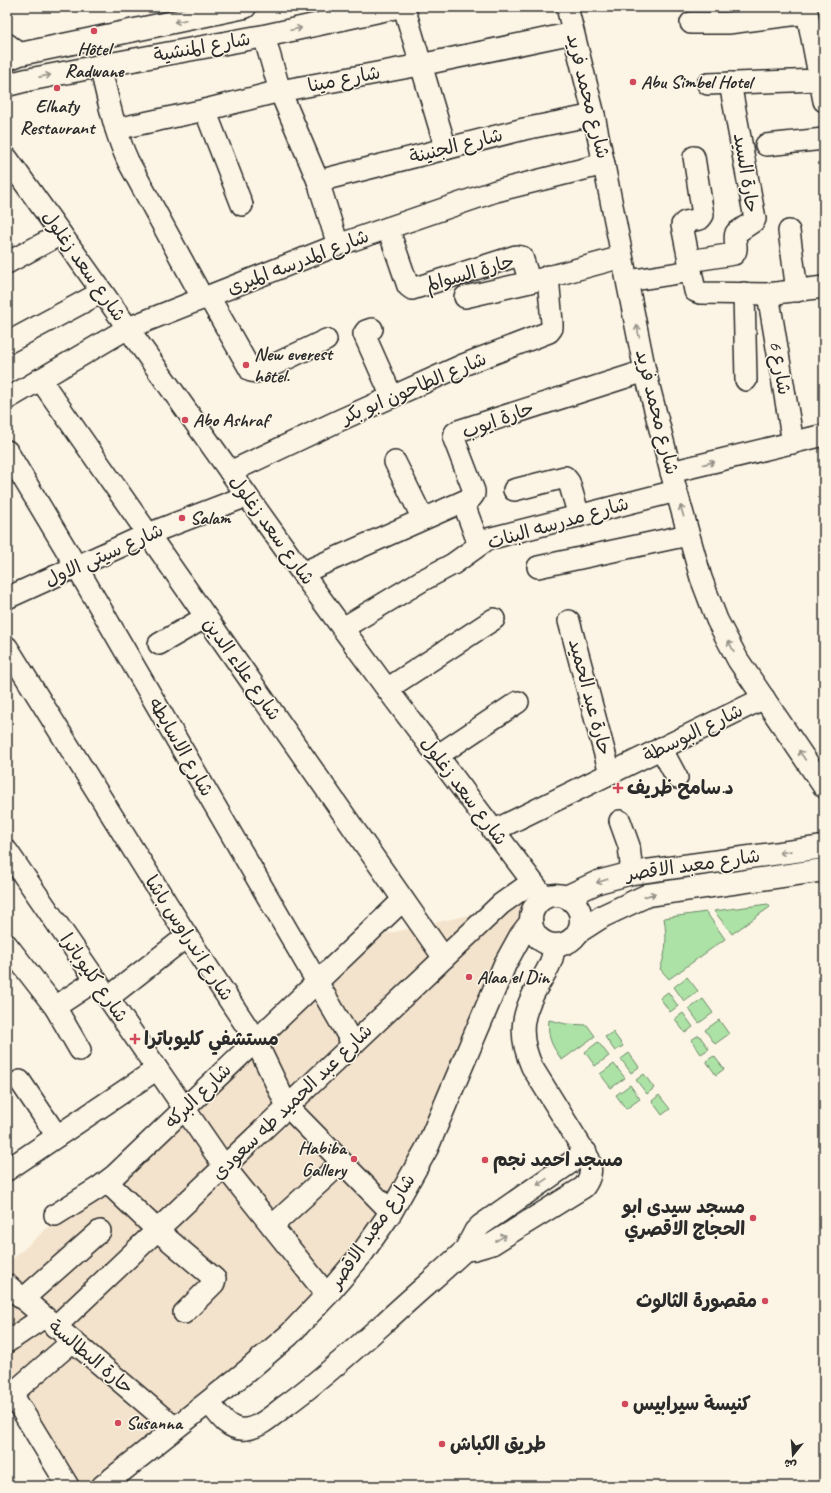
<svg xmlns="http://www.w3.org/2000/svg" width="831" height="1493" font-family="Caveat,'Playpen Sans Arabic',sans-serif">
	<rect width="100%" height="100%" fill="#fcf5e5"/>
	<filter id="ink" filterUnits="userSpaceOnUse"><feTurbulence type="fractalNoise" baseFrequency=".025" numOctaves="2"/><feDisplacementMap in="SourceGraphic" scale="8" xChannelSelector="R" yChannelSelector="G"/><feConvolveMatrix kernelMatrix="1 2 1 2 8 2 1 2 1" color-interpolation-filters="sRGB"/></filter>
	<g filter="url(#ink)">
		<path fill="#f4e3cc" d="M 529,901 L 409,1173 L 293,1323 L 94,1486 L 76,1486 L 7,1402 L 7,1264 L 373,937 Z"/>
		<g fill="#ace2a5" stroke="#6c8668">
			<path d="M 768,904 L 770,907 L 732,934 L 714,911 Z"/>
			<path d="M 706,912 L 725,939 L 669,979 L 660,969 C 667,951 667,936 664,918 Z"/>
			<path d="M 687,977 L 698,991 L 684,1001 L 674,987 Z"/>
			<path d="M 668,992 L 678,1006 L 670,1012 L 660,998 Z"/>
			<path d="M 703,999 L 713,1013 L 699,1023 L 689,1009 Z"/>
			<path d="M 683,1013 L 693,1027 L 685,1033 L 675,1019 Z"/>
			<path d="M 549,1020 L 566,1024 L 587,1025 L 595,1036 L 562,1060 C 552,1046 547,1038 549,1020 Z"/>
			<path d="M 719,1020 L 729,1034 L 715,1044 L 705,1030 Z"/>
			<path d="M 613,1032 L 623,1046 L 615,1051 L 605,1037 Z"/>
			<path d="M 699,1035 L 709,1049 L 701,1054 L 691,1040 Z"/>
			<path d="M 598,1042 L 609,1056 L 595,1066 L 585,1052 Z"/>
			<path d="M 629,1053 L 639,1067 L 631,1073 L 621,1059 Z"/>
			<path d="M 714,1056 L 724,1069 L 716,1075 L 706,1061 Z"/>
			<path d="M 614,1064 L 625,1078 L 611,1088 L 600,1074 Z"/>
			<path d="M 644,1074 L 654,1088 L 647,1094 L 636,1080 Z"/>
			<path d="M 630,1085 L 640,1099 L 626,1109 L 616,1095 Z"/>
			<path d="M 659,1095 L 670,1109 L 662,1115 L 652,1101 Z"/>
		</g>
		<g fill="none" stroke-linecap="round" stroke-linejoin="round">
			<defs>
				<g id="minor">
					<path d="M 404,7 L 446,149"/>
					<path d="M 567,7 L 594,115 L 645,371 L 671,472 L 701,578 L 717,620 L 738,660 L 824,787"/>
					<path d="M 806,7 L 824,101"/>
					<path d="M 691,23 L 728,23 L 807,13"/>
					<path d="M 264,36 L 280,91 L 318,181 L 338,245"/>
					<path d="M 7,44 L 20,54"/>
					<path d="M 100,66 C 108,98 114,131 128,161 L 203,299"/>
					<path d="M 708,84 L 819,80"/>
					<path d="M 205,110 L 242,205"/>
					<path d="M 116,129 L 205,110 L 280,91 L 420,65 L 573,33"/>
					<path d="M 766,145 L 824,139"/>
					<path d="M 694,157 L 703,215 L 700,219 L 685,222 L 682,225 L 695,291 L 700,293 L 768,294 L 824,287"/>
					<path d="M 7,158 L 302,573 L 387,689 L 544,897"/>
					<path d="M 318,181 L 524,129 L 594,115"/>
					<path d="M 388,228 L 408,286 L 412,289 L 516,256 L 522,257 L 530,282"/>
					<path d="M 789,231 L 797,291"/>
					<path d="M 689,261 L 734,254 C 739,248 733,240 736,233 L 754,221 L 755,219 L 730,83"/>
					<path d="M 7,263 L 61,234"/>
					<path d="M 628,281 L 691,271"/>
					<path d="M 744,293 L 746,380"/>
					<path d="M 768,294 L 793,443"/>
					<path d="M 209,297 L 251,371 L 256,372 L 263,370 L 326,340"/>
					<path d="M 465,297 L 530,282 L 622,257"/>
					<path d="M 372,329 L 366,331 L 364,334 L 392,397"/>
					<path d="M 7,343 L 102,292"/>
					<path d="M 40,379 L 444,958"/>
					<path d="M 7,399 L 128,328 L 338,245 L 496,191 L 604,164"/>
					<path d="M 7,451 L 76,566 L 353,1044"/>
					<path d="M 395,462 L 423,519"/>
					<path d="M 230,472 L 338,421 L 463,365 L 549,332 L 552,328 L 552,323 L 548,276"/>
					<path d="M 671,472 L 824,435"/>
					<path d="M 514,490 L 565,477 L 569,482 L 579,516"/>
					<path d="M 463,502 L 479,545"/>
					<path d="M 538,567 L 688,535"/>
					<path d="M 302,573 L 471,498 L 474,494 L 474,491 L 454,439 L 455,433 L 458,431 L 645,371"/>
					<path d="M 7,598 L 148,534 L 247,496"/>
					<path d="M 569,621 L 610,773"/>
					<path d="M 343,628 L 423,580 L 453,564 L 488,539 L 676,491"/>
					<path d="M 159,644 L 206,617"/>
					<path d="M 7,647 L 187,936 L 249,1030 L 260,1050 L 287,1106 L 391,1212"/>
					<path d="M 387,689 L 494,619"/>
					<path d="M 661,748 L 677,778"/>
					<path d="M 437,756 L 518,702"/>
					<path d="M 620,821 L 629,846 L 632,873"/>
					<path d="M 493,831 L 764,698"/>
					<path d="M 7,851 L 224,1166 L 327,1295"/>
					<path d="M 7,945 L 55,1007 L 80,1050"/>
					<path d="M 108,998 L 187,936"/>
					<path d="M 55,1007 L 96,980"/>
					<path d="M 20,1081 L 57,1136"/>
					<path d="M 7,1170 L 157,1069"/>
					<path d="M 107,1182 L 157,1230 L 215,1279 L 214,1283 L 184,1313"/>
					<path d="M 55,1215 L 98,1188 L 115,1175 L 403,900"/>
					<path d="M 272,1226 L 341,1163"/>
					<path d="M 465,1250 L 475,1249 L 492,1244 L 584,1187 C 591,1177 592,1170 589,1159 L 532,1067 C 517,1033 522,1012 540,982 C 548,969 554,959 554,945"/>
					<path d="M 7,1285 L 175,1428"/>
					<path d="M 23,1299 L 100,1231"/>
					<path d="M 55,1327 L 501,904 L 532,882"/>
					<path d="M 7,1342 L 44,1317"/>
					<path d="M 12,1394 L 68,1486"/>
					<path d="M 7,1398 L 73,1341"/>
					<path d="M 209,1402 C 218,1414 228,1431 246,1429 C 260,1428 274,1414 285,1406 C 320,1381 351,1352 383,1324 C 410,1299 438,1275 465,1250 L 475,1231 L 481,1225 L 586,1152"/>
				</g>
				<g id="major">
					<path d="M 7,59 L 20,54 L 245,7"/>
					<path d="M 7,85 L 27,80 L 100,66 L 264,36 L 397,7"/>
					<circle cx="556" cy="920" r="25"/>
					<path d="M 566,897 L 598,882 L 632,873 L 824,847"/>
					<path d="M 578,932 L 603,916 L 648,895 L 824,870"/>
					<path d="M 103,1486 L 247,1371 L 289,1335 L 327,1295 L 361,1255 L 391,1212 L 427,1148 L 505,964 L 521,935 L 531,922"/>
				</g>
			</defs>
			<use href="#minor" stroke="#2b2b2b" stroke-width="24"/>
			<use href="#major" stroke="#2b2b2b" stroke-width="25"/>
			<use href="#minor" stroke="#fcf5e5" stroke-width="21"/>
			<use href="#major" stroke="#fcf5e5" stroke-width="22"/>
		</g>
		<defs><path id="oneway-shaft" d="M-6 0H5M1.5-3L5.5 0L1.5 3" fill="none" stroke-width="1.6" stroke-linecap="round" stroke-linejoin="round"/></defs>
		<g stroke="#949088">
			<use href="#oneway-shaft" transform="translate(180 21) rotate(168)"/>
			<use href="#oneway-shaft" transform="translate(296 29) rotate(-12)"/>
			<use href="#oneway-shaft" transform="translate(45 76) rotate(-11)"/>
			<use href="#oneway-shaft" transform="translate(638 331) rotate(-101)"/>
			<use href="#oneway-shaft" transform="translate(709 463) rotate(-13)"/>
			<use href="#oneway-shaft" transform="translate(682 511) rotate(-106)"/>
			<use href="#oneway-shaft" transform="translate(731 646) rotate(-118)"/>
			<use href="#oneway-shaft" transform="translate(802 755) rotate(-124)"/>
			<use href="#oneway-shaft" transform="translate(785 852) rotate(172)"/>
			<use href="#oneway-shaft" transform="translate(602 881) rotate(162)"/>
			<use href="#oneway-shaft" transform="translate(650 895) rotate(-16)"/>
			<use href="#oneway-shaft" transform="translate(542 1182) rotate(146)"/>
			<use href="#oneway-shaft" transform="translate(501 1238) rotate(-31)"/>
		</g>
	</g>
	<g fill="#d1495b" stroke="#fcf5e5" stroke-width="1.5">
		<circle cx="94" cy="31" r="4"/>
		<circle cx="633" cy="82" r="4"/>
		<circle cx="57" cy="88" r="4"/>
		<circle cx="246" cy="365" r="4"/>
		<circle cx="185" cy="420" r="4"/>
		<circle cx="182" cy="518" r="4"/>
		<path d="M616 782h4v4h4v4h-4v4h-4v-4h-4v-4h4z"/>
		<circle cx="469" cy="977" r="4"/>
		<path d="M133 1033h4v4h4v4h-4v4h-4v-4h-4v-4h4z"/>
		<circle cx="354" cy="1159" r="4"/>
		<circle cx="485" cy="1160" r="4"/>
		<circle cx="753" cy="1218" r="4"/>
		<circle cx="765" cy="1301" r="4"/>
		<circle cx="625" cy="1404" r="4"/>
		<circle cx="118" cy="1423" r="4"/>
		<circle cx="442" cy="1444" r="4"/>
	</g>
	<g text-anchor="middle" dominant-baseline="central" stroke-width="3" stroke-linejoin="round" paint-order="stroke">
		<g font-size="19" fill="#2b2b2b" stroke="#fcf5e5">
			<text transform="translate(202 47) rotate(-10)">شارع المنشية</text>
			<text transform="translate(344 79) rotate(-11)">شارع مينا</text>
			<text transform="translate(588 96) rotate(76)">شارع محمد فريد</text>
			<text transform="translate(456 146) rotate(-14)">شارع الجنينة</text>
			<text transform="translate(746 173) rotate(81)">حارة السيد</text>
			<text transform="translate(298 262) rotate(-21)">شارع المدرسه الميرى</text>
			<text transform="translate(84 266) rotate(55)">شارع سعد زغلول</text>
			<text transform="translate(470 273) rotate(-16)">حارة السوالم</text>
			<text transform="translate(780 368) rotate(80)">شارع 6</text>
			<text transform="translate(414 388) rotate(-23)">شارع الطاحون ابو بكر</text>
			<text transform="translate(657 412) rotate(76)">شارع محمد فريد</text>
			<text transform="translate(498 420) rotate(-20)">حارة ايوب</text>
			<text transform="translate(558 523) rotate(-16)">شارع مدرسه البنات</text>
			<text transform="translate(272 530) rotate(54)">شارع سعد زغلول</text>
			<text transform="translate(104 555) rotate(-24)">شارع سيتى الاول</text>
			<text transform="translate(242 669) rotate(55)">شارع علاء الدين</text>
			<text transform="translate(590 697) rotate(75)">حارة عبد الحميد</text>
			<text transform="translate(693 733) rotate(-26)">شارع البوسطة</text>
			<text transform="translate(181 747) rotate(60)">شارع الاسايطه</text>
			<text transform="translate(464 791) rotate(53)">شارع سعد زغلول</text>
			<text transform="translate(693 865) rotate(-8)">شارع معبد الاقصر</text>
			<text transform="translate(189 938) rotate(57)">شارع اندراوس باشا</text>
			<text transform="translate(94 978) rotate(55)">شارع كليوباترا</text>
			<text transform="translate(198 1096) rotate(-44)">شارع البركه</text>
			<text transform="translate(292 1102) rotate(-44)">شارع عبد الحميد طه سعودى</text>
			<text transform="translate(372 1231) rotate(-55)">شارع معبد الاقصر</text>
			<text transform="translate(91 1357) rotate(40)">حارة البطالسة</text>
		</g>
		<g font-size="19" font-weight="bold" fill="#2b2b2b" stroke="#fcf5e5" text-anchor="start">
			<text x="94" y="49" text-anchor="middle">Hôtel<tspan x="94" dy="22">Radwane</tspan></text>
			<text x="641" y="82">Abu Simbel Hotel</text>
			<text x="57" y="106" text-anchor="middle">Elhaty<tspan x="57" dy="22">Restaurant</tspan></text>
			<text x="254" y="354">New everest<tspan x="254" dy="22">hôtel.</tspan></text>
			<text x="193" y="420">Abo Ashraf</text>
			<text x="190" y="518">Salam</text>
			<text x="627" y="788">د.سامح ظريف</text>
			<text x="477" y="977">Alaa el Din</text>
			<text x="144" y="1039">مستشفي كليوباترا</text>
			<text x="346" y="1148" text-anchor="end">Habiba<tspan x="346" dy="22">Gallery</tspan></text>
			<text x="493" y="1160">مسجد احمد نجم</text>
			<text x="745" y="1207" text-anchor="end">مسجد سيدى ابو<tspan x="745" dy="22">الحجاج الاقصري</tspan></text>
			<text x="757" y="1301" text-anchor="end">مقصورة الثالوث</text>
			<text x="633" y="1404">كنيسة سيرابيس</text>
			<text x="126" y="1423">Susanna</text>
			<text x="450" y="1444">طريق الكباش</text>
		</g>
	</g>
	<rect width="831" height="1493" fill="none" stroke="#fcf5e5" stroke-width="24"/>
	<rect x="12" y="12" width="807" height="1469" fill="none" stroke="#2b2b2b" stroke-width="1.5" filter="url(#ink)"/>
	<g transform="translate(793 1455) rotate(197)" stroke="#fcf5e5" stroke-width="3" paint-order="stroke">
	<path d="M0-3L7 15L0 10L-7 15Z" fill="#2b2b2b"/>
	<text y="-6" font-size="11" font-weight="bold" text-anchor="middle" fill="#2b2b2b">ش</text>
	</g>
</svg>
